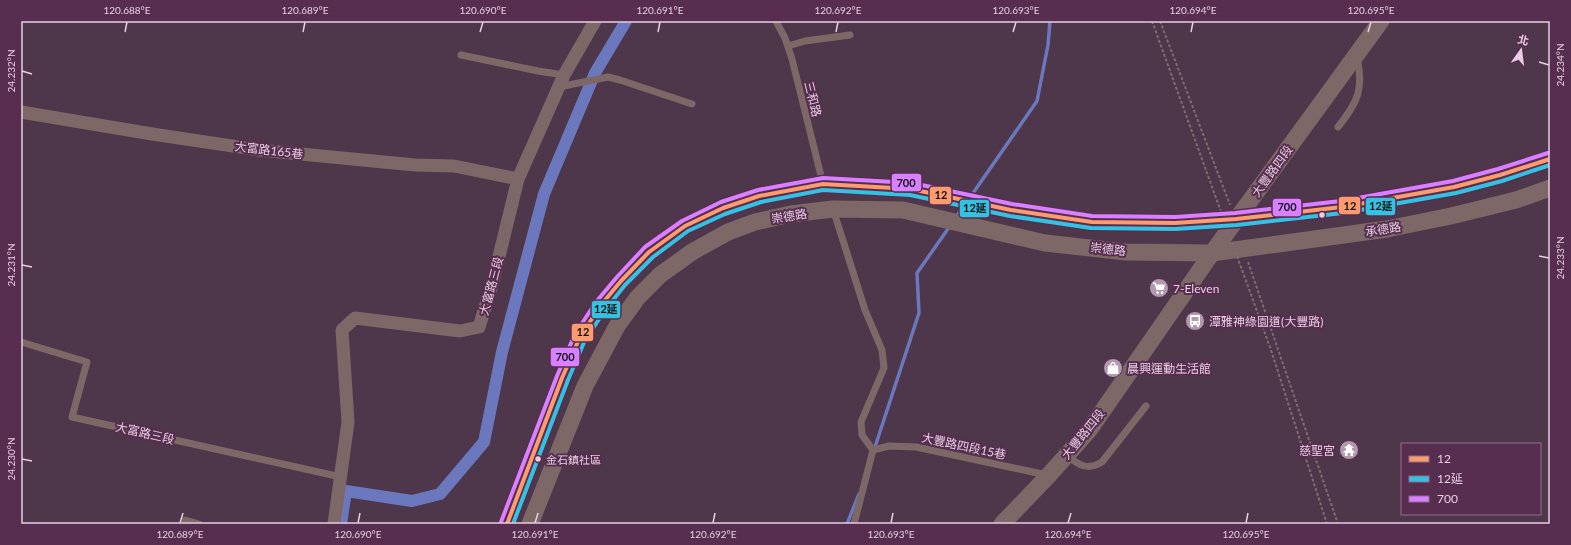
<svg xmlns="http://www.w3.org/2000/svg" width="1571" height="545" font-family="Lato,'Noto Sans TC',sans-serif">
	<rect width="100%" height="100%" fill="#4e374a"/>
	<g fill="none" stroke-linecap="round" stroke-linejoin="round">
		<g stroke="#6c78be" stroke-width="3.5">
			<path d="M 971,196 L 1037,101 L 1048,45 L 1050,21"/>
			<path d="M 956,217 L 965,204"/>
			<path d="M 874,450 L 919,313 L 917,273 L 950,226"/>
			<path d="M 847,524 L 859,494"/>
		</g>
		<path stroke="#6c78be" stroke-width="12" d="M 341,524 L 346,491 L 412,501 L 440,494 L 484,442 L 502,352 L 544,194 L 595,73 L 626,21"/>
		<g stroke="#7e6c6f" stroke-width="2" stroke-dasharray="3 2" stroke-linecap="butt">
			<path d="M 1160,21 L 1230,205"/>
			<path d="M 1248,262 L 1338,524"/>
		</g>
		<g stroke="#7e6867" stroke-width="7">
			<path d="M 776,21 L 785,38 L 792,59 L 823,184"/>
			<path d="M 788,46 L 805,41 L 850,35"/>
			<path d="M 461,55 L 538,71 L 564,75"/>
			<path d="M 559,87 L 608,77 L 620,80 L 692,104"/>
			<path d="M 1338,127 C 1358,102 1364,89 1357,57"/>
			<path d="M 833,209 L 865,310 L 882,350 L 884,368 L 861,422 L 862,435 L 873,450"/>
			<path d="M 21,342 L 87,362 L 72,417 L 341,477"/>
			<path d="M 873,450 L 889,446 L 916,447 L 1047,475"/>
			<path d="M 1067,456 C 1079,465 1087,471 1102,462 L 1146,406"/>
			<path d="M 185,520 L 199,524"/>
			<path d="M 854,524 L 873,450"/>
		</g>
		<g stroke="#7e6867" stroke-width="13">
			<path d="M 21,112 L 152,134 L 259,150 L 415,165 L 454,166 L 518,179"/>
			<path d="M 334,524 L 348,422 L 342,330 L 355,318 L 460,331 L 479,327 L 492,285 L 518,179 L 564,75 L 595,21"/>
		</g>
		<g stroke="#7e6867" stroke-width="17">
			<path d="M 507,524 L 562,378 L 580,337 L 601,305 L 621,281 L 649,252 L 685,226 L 723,208 L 759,196 L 823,184 L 911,189 L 1011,210 L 1092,222 L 1175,223 L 1236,219 L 1342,207 L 1454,187 L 1500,175 L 1550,159"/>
			<path d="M 530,524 L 585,386 L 617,326 L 638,297 L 660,275 L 692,252 L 728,232 L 755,222 L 791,214 L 833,209 L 903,210 L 1045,243 L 1126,252 L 1212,253 L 1387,229 L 1451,216 L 1516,200 L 1550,188"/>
			<path d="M 1002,524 L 1049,475 L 1090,429 L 1212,253 L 1381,21"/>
		</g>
		<path stroke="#7e6c6f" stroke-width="2" stroke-dasharray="3 2" stroke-linecap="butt" d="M 1152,21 L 1271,350 L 1327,524"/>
		<defs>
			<path id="bus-1" d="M 507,524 L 562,378 L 580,337 L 601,305 L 621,281 L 649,252 L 685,226 L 723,208 L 759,196 L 823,184 L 911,189 L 1011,210 L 1092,222 L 1175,223 L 1236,219 L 1342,207 L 1454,187 L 1500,175 L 1550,159"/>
			<path id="bus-2" d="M 513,524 L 568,380 L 585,340 L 606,309 L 625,285 L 653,257 L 688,231 L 725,214 L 761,202 L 823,190 L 910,195 L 1010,216 L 1091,228 L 1175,229 L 1237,225 L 1343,213 L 1456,193 L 1502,181 L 1550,165"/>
			<path id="bus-3" d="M 501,522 L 557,376 L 575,334 L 596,302 L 617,277 L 645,247 L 682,221 L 721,202 L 758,190 L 823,178 L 912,183 L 1012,204 L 1092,216 L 1175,217 L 1235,213 L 1341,201 L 1453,181 L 1498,169 L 1548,153"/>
		</defs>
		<use href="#bus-1" stroke="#572e50" stroke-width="7"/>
		<use href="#bus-2" stroke="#572e50" stroke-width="7"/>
		<use href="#bus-3" stroke="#572e50" stroke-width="7"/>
		<use href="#bus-1" stroke="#fc9b6d" stroke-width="4"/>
		<use href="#bus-2" stroke="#33c2e2" stroke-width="4"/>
		<use href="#bus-3" stroke="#d880ff" stroke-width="4"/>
	</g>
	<path fill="none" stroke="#e8cee2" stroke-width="1.5" d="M 125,32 L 127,22M 303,32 L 305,22M 480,32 L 483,22M 658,32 L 660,22M 836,32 L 838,22M 1013,32 L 1016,22M 1191,32 L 1193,22M 1368,32 L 1371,22M 1539,62 L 1549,65M 22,71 L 32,74M 1539,256 L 1549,258M 22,265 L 32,267M 22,459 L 32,461M 180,523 L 183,513M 358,523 L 360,513M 535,523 L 538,513M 713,523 L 715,513M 891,523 L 893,513M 1068,523 L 1071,513M 1246,523 L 1248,513"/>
	<defs>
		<symbol id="supermarket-disc" viewBox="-11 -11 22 22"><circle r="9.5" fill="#b299ad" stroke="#572e50"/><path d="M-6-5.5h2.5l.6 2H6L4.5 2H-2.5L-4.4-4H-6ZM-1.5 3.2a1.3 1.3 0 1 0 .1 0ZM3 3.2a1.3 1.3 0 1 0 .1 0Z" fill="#fff"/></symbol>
		<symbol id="bus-disc" viewBox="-11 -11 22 22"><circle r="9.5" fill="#b299ad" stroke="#572e50"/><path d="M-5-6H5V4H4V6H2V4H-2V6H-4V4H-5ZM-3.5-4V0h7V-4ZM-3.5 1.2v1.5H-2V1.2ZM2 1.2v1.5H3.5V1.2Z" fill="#fff"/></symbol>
		<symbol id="shop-disc" viewBox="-11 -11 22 22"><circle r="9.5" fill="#b299ad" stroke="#572e50"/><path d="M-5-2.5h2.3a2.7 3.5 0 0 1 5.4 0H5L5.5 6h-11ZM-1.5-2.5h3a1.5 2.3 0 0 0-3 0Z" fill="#fff"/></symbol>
		<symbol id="temple-disc" viewBox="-11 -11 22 22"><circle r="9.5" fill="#b299ad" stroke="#572e50"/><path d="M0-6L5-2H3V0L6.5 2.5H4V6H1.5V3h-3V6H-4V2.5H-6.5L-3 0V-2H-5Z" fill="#fff"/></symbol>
	</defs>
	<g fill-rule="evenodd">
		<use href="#supermarket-disc" x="1148" y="277" width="22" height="22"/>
		<use href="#bus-disc" x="1184" y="310" width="22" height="22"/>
		<use href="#shop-disc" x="1102" y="357" width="22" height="22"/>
		<use href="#temple-disc" x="1338" y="439" width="22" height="22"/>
	</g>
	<g fill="#e8cee2" stroke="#572e50" stroke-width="1.5">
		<circle cx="1322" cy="215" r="3.5"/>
		<circle cx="538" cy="459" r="3.5"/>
	</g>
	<g text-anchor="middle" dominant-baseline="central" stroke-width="4" stroke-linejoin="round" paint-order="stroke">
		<g font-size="11" fill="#e8cee2" stroke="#572e50" text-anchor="start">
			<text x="546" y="459">金石鎮社區</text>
		</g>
		<g font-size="12" fill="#e8cee2" stroke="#572e50">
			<text transform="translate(813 99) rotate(76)">三和路</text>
			<text transform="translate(269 150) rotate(7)">大富路165巷</text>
			<text transform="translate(1272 171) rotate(-54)">大豐路四段</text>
			<text transform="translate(789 216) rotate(-9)">崇德路</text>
			<text transform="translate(1383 229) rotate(-9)">承德路</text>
			<text transform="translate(1108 249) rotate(6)">崇德路</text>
			<text transform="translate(491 286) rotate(-75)">大富路三段</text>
			<text transform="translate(145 433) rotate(13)">大富路三段</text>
			<text transform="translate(1083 434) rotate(-51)">大豐路四段</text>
			<text transform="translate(964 446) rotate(12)">大豐路四段15巷</text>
		</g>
		<g font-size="12" fill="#e8cee2" stroke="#572e50" text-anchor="start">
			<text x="1173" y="288">7-Eleven</text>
			<text x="1209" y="321">潭雅神綠園道(大豐路)</text>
			<text x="1127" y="368">晨興運動生活館</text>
			<text x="1335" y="450" text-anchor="end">慈聖宮</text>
		</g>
	</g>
	<g stroke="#572e50" stroke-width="1.5">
		<rect x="891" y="173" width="31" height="19" rx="4" fill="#d880ff"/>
		<rect x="929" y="186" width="23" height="19" rx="4" fill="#fc9b6d"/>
		<rect x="1338" y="196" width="23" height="19" rx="4" fill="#fc9b6d"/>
		<rect x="1365" y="197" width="31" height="19" rx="4" fill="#33c2e2"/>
		<rect x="1272" y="198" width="30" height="19" rx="4" fill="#d880ff"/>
		<rect x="959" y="199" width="31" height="19" rx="4" fill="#33c2e2"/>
		<rect x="591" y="300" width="30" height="19" rx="4" fill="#33c2e2"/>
		<rect x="571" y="323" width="23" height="19" rx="4" fill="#fc9b6d"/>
		<rect x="550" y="347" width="30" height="20" rx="4" fill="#d880ff"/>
	</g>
	<g font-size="11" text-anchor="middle" font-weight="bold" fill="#111">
		<text x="906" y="187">700</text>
		<text x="941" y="199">12</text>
		<text x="1350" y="210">12</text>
		<text x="1381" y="210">12延</text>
		<text x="1287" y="211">700</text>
		<text x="975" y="212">12延</text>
		<text x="606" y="313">12延</text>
		<text x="583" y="336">12</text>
		<text x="565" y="361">700</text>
	</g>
	<rect width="1571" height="545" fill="none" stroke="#572e50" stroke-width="44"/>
	<rect x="1401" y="443" width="140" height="72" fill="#572e50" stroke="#916e8a"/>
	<rect x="1409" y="456" width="20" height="6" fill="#fc9b6d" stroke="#916e8a"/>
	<text x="1437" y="463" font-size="12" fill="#e8cee2">12</text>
	<rect x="1409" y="476" width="20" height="6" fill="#33c2e2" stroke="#916e8a"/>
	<text x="1437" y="483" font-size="12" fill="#e8cee2">12延</text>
	<rect x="1409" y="496" width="20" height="6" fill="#d880ff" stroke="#916e8a"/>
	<text x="1437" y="503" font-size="12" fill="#e8cee2">700</text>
	<g transform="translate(1521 50) rotate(14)" stroke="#572e50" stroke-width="3" paint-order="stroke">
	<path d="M0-3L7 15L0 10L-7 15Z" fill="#e8cee2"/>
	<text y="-6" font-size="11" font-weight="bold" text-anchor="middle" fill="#e8cee2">北</text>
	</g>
	<rect x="22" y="22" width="1527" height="501" fill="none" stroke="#e8cee2" stroke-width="1.5"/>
	<g font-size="10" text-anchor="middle" fill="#e8cee2">
		<text x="127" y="14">120.688°E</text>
		<text x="305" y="14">120.689°E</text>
		<text x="483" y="14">120.690°E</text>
		<text x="660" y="14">120.691°E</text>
		<text x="838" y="14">120.692°E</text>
		<text x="1016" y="14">120.693°E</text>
		<text x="1193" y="14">120.694°E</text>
		<text x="1371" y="14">120.695°E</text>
		<text transform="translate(1560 65) rotate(-90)" y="4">24.234°N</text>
		<text transform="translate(11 71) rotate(-90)" y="4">24.232°N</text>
		<text transform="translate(1560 258) rotate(-90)" y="4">24.233°N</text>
		<text transform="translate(11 265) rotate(-90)" y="4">24.231°N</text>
		<text transform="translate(11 459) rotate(-90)" y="4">24.230°N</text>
		<text x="180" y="538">120.689°E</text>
		<text x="358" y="538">120.690°E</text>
		<text x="535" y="538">120.691°E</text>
		<text x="713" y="538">120.692°E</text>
		<text x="891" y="538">120.693°E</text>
		<text x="1068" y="538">120.694°E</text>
		<text x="1246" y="538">120.695°E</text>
	</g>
</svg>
